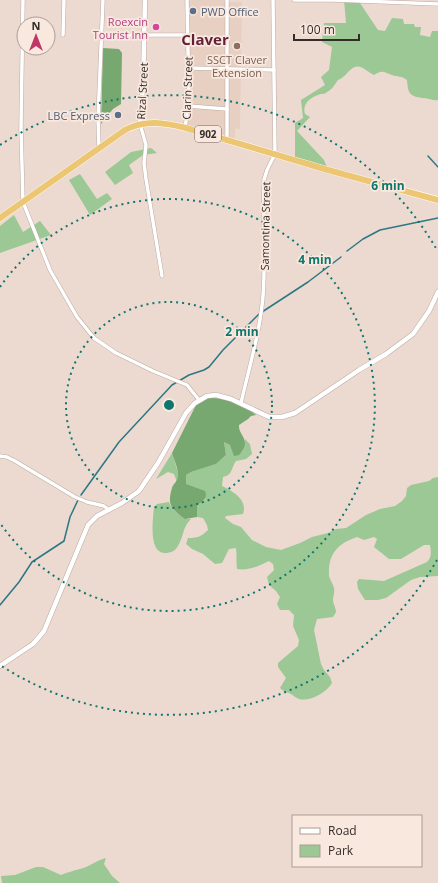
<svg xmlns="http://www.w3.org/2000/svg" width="438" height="883" font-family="'Open Sans',sans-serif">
	<rect width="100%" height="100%" fill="#ecdad1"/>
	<g fill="#e7cfc1">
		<path d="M 189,0 L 224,0 L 225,2 L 242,2 L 241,67 L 190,66 Z"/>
		<path d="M 191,70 L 241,71 L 240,129 L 235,129 L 235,140 L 187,126 L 191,105 Z"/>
	</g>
	<g fill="#9bc894">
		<path d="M 344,0 L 361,0 L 360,3 L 378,30 L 385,31 L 392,18 L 403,19 L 404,24 L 414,24 L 415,27 L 421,27 L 420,35 L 430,37 L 432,31 L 438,31 L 438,100 C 432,101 428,98 422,98 C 409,96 408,93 407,80 C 402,76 399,77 392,75 C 385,73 383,69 374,75 C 369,73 365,68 360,67 C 351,64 346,78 338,80 C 335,84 332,90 327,92 C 323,95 326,93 321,94 C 311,97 302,103 305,114 L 310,117 L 297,131 L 324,160 L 328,170 L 295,160 L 295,123 L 303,118 L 301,100 L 325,85 L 321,77 L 329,70 L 332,47 L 322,42 L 324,23 L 346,23 Z"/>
		<path d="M 151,148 L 157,153 L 143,155 L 129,165 L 133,173 L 115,185 L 105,172 L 131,152 Z"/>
		<path d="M 80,174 L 97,199 L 107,193 L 112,199 L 90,215 L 69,180 Z"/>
		<path d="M 14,215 L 23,232 L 40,221 L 51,235 L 0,253 L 0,226 Z"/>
		<path d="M 245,439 L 250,444 L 252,454 L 246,459 L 236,461 C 231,468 233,475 223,477 L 222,486 C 233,491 248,500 243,514 L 226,516 L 225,518 L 233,524 L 241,527 L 252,540 L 266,547 L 281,550 L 300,543 L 312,537 L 328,533 L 336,529 L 346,528 L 366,515 L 380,509 L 395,506 L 402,501 L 406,496 L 407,488 L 411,485 L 429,481 L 433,478 L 438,477 L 438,576 L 420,577 L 411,580 L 386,598 L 378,600 L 365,600 L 358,589 L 357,582 L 359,579 L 384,581 L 427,562 C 432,557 431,552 430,545 L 424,545 L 401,559 L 389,559 L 374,547 L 377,539 L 374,537 L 364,540 L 357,537 C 337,544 328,554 329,576 C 330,580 333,584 334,588 C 335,592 333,596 333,600 C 333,604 336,608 336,612 L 333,617 L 317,619 L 314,630 L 321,664 L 324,670 L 330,677 L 332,683 C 326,693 310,702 299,699 C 296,698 294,696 291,694 C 287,692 284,692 280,688 L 286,678 L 278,667 L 278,663 L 298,646 L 299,640 L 293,626 L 294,615 L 289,610 L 280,610 L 277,604 L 280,597 L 276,591 L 269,585 L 267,577 L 274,570 L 273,564 L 269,561 C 259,566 249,571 237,569 C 236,562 237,556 236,548 L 229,549 L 222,563 L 215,564 L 203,554 L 192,549 L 186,544 L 188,538 C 197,538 201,537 208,530 L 207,525 L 203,518 L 197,517 L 197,505 L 206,499 L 191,487 L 186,484 L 186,475 L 191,472 L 216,464 L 226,455 L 224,442 L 230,445 L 233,450 L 242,452 L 244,447 Z"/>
		<path d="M 172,453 L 179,476 L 177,482 L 174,474 L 168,472 L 156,479 Z"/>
		<path d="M 169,502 C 172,511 182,519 191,519 C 182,528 184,536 178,546 C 175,551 171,553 165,553 C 148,553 153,519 154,507 L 157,504 Z"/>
		<path d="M 106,858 L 104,864 L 112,876 L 120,883 L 2,883 L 1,876 L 15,875 L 36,867 L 43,867 L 61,875 C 68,872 73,871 80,869 C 89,867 97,860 106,858 Z"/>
	</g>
	<g fill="#77a86f">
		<path d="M 103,48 L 119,49 L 122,53 L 121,104 L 113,109 L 101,124 Z"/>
		<path d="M 207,398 C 225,397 243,404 256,415 L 251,416 L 248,419 L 239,425 C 238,436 253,440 239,455 L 234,456 L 230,445 L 224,442 L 226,455 L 216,464 L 191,472 L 186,475 L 186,484 L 205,491 C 208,498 203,502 197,505 L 197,517 L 185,519 C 171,509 167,505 172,488 C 173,484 177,482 178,477 C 179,470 174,460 172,453 L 196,405 L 201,401 Z"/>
	</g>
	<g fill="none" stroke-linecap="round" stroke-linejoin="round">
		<g stroke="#2c7783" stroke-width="1.5">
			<path d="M 428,156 L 438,167"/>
			<path d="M 347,251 L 363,239 L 380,230 L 438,218"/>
			<path d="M 262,312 L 308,282 L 341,257"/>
			<path d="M 81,495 L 119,442 L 172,385 L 189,375 L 204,370 L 209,367 L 223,350 L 259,314"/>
			<path d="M 0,605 L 19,582 L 32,562 L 64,541 L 70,517 L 78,500"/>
		</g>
		<defs>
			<g id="minor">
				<path d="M 23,0 L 21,128 L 23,202 L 50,270 L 77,317 L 94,338 L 116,353 L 153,371 L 187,385 L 199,400"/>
				<path d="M 227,0 L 227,140"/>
				<path d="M 294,0 L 334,0 L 438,4"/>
				<path d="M 63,35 L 64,0"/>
				<path d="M 102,35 L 188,35"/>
				<path d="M 188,68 L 274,70"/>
				<path d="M 188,106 L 227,109"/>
				<path d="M 140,124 L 146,145 L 144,163 L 146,179 L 162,276"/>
				<path d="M 185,128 L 189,101 L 187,0"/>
				<path d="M 99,148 L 98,118 L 103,0"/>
				<path d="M 241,403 C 249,368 260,332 263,296 C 266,257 263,218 264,180 L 267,170 L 275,154 L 273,0"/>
				<path d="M 0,456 L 7,457 L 15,461 L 75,497 L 87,502 L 104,506 L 109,510"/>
			</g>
			<g id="tertiary">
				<path d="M 140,124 L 143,86 L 145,0"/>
				<path d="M 0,666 L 33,644 L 44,631 L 88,525 L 97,516 L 122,503 L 139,491 L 158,463 L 186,413 L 195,403 L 207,396 L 216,395 L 231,399 L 269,417 L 282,417 L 295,413 L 359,370 L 386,354 L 413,334 L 429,311 L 438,292"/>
			</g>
			<path id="trunk" d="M 0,218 L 125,130 C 145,119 166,123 186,128 L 328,170 L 438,200"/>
		</defs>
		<use href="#minor" stroke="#bcaba2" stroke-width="4.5"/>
		<use href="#tertiary" stroke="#bcaba2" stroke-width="5.5"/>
		<use href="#trunk" stroke="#fff" stroke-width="7"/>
		<use href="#minor" stroke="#fff" stroke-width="3.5"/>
		<use href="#tertiary" stroke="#fff" stroke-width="4.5"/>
		<use href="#trunk" stroke="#ecc672" stroke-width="6"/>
	</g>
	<g fill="none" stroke="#0f766e" stroke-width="2" stroke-dasharray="2 4">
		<circle cx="169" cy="405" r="103"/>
		<path d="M0 287A206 206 0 1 1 0 523"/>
		<path d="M437 560A310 310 0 0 1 0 665M0 145A310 310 0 0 1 437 250"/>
	</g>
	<g fill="#5c6f8a" stroke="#f9e8de" stroke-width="1.5">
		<circle cx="193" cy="11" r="4"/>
		<circle cx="118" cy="115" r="4"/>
	</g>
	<circle fill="#d1479c" stroke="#f9e8de" stroke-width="1.5" cx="156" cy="27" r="4"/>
	<circle fill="#8d6e63" stroke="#f9e8de" stroke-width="1.5" cx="237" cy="46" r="4"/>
	<g text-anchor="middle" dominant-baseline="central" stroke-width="3.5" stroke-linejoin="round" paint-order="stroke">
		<rect fill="#f9e8de" stroke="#6e645f" stroke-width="1" x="195" y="126" width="26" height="16" rx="3"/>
		<g font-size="10" font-weight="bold" fill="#332c29">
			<text x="208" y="134">902</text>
		</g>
		<g font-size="11" fill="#4e5e75" stroke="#f9e8de" text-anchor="start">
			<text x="201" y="11">PWD Office</text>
			<text x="110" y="115" text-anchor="end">LBC Express</text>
		</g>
		<g font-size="11" fill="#b23c85" stroke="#f9e8de" text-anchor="end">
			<text x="148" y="21">Roexcin<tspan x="148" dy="13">Tourist Inn</tspan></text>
		</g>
		<g font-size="11" fill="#785e54" stroke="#f9e8de">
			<text x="237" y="59">SSCT Claver<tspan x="237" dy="13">Extension</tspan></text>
		</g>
		<g font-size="11" fill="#332c29" stroke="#f9e8de">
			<text transform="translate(187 88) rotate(-88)">Clarin Street</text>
			<text transform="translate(142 91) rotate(-87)">Rizal Street</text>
			<text transform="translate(265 226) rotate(-89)">Samontina Street</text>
		</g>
		<g font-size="15" font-weight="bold" fill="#631f36" stroke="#f9e8de">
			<text x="205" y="39">Claver</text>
		</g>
	</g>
	<circle cx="169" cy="405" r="6" fill="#0f766e" stroke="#f9e8de" stroke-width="2"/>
	<g font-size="12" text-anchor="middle" font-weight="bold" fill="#0f766e" stroke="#f9e8de" stroke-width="3.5" stroke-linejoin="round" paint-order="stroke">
		<text x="388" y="190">6 min</text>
		<text x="315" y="264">4 min</text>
		<text x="242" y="336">2 min</text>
	</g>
	<rect x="292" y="815" width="130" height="52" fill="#f9e8de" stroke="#aa9d96"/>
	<rect x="300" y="828" width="20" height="6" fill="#ffffff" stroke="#aa9d96"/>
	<text x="328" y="835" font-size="12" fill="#332c29">Road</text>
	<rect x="300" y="845" width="20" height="12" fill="#9bc894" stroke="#aa9d96"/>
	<text x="328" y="855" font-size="12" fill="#332c29">Park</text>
	<g transform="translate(36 36)"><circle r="19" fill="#f9e8de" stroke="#aa9d96"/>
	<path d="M0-3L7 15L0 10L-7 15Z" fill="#c13569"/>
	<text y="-6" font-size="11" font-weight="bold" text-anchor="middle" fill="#332c29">N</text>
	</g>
	<path d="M294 34v6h65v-6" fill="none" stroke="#332c29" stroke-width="2"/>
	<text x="300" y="34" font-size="12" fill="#332c29" stroke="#f9e8de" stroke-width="3" paint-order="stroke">100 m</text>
</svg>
